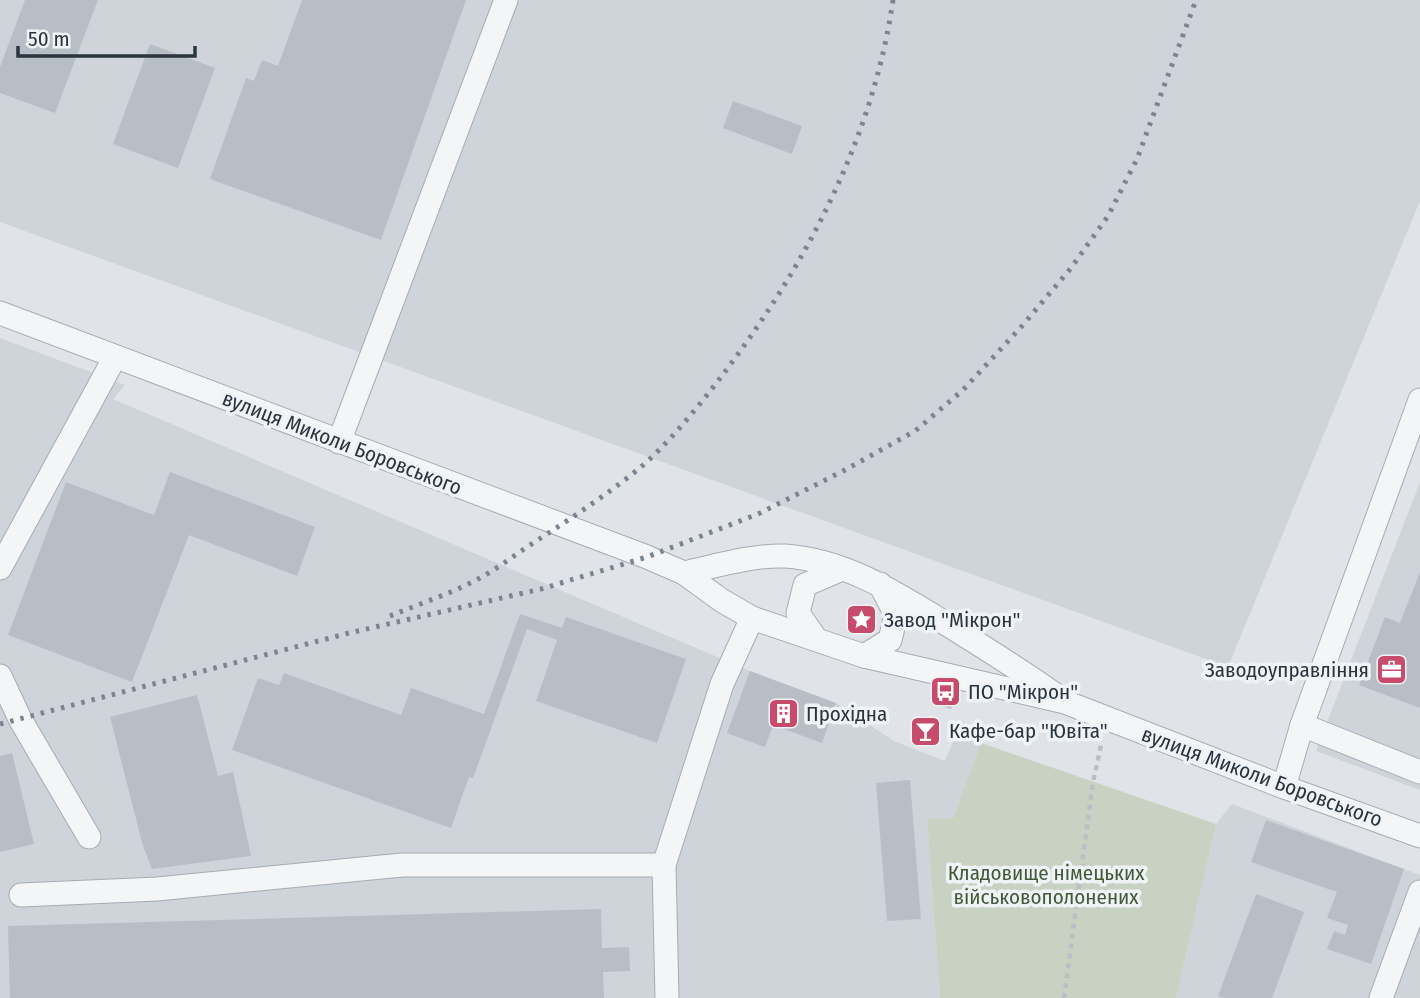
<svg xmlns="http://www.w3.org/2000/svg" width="1420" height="998" font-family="'Fira Sans Condensed',sans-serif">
	<rect width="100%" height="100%" fill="#e0e4e8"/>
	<g fill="#ced4da">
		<path d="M 0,0 L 1420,0 L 1420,201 L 1228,667 L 0,222 Z"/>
		<path d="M 0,338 L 125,385 L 113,399 L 750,671 L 836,703 L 894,741 L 945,761 L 962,720 L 981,743 L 953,818 L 927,819 L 940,998 L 0,998 Z"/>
		<path d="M 1420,482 L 1420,790 L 1316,751 Z"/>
		<path d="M 1232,804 L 1420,875 L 1420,998 L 1176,998 L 1216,824 Z"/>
	</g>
	<path fill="#c7d2c2" d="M 981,743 L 1216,824 L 1176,998 L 940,998 L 927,819 L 953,818 Z"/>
	<g fill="#b8bec5">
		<path d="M 25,0 L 98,0 L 55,113 L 0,93 L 0,67 Z"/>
		<path d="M 302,0 L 466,0 L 381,240 L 210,179 L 246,78 L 254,81 L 262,60 L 278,66 Z"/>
		<path d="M 150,44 L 215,68 L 178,168 L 113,144 Z"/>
		<path d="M 733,101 L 802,126 L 792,154 L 723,128 Z"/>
		<path d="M 170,472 L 315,527 L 297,576 L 189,535 L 132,682 L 8,635 L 66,482 L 154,515 Z"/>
		<path d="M 1420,572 L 1420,708 L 1359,685 L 1385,617 L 1400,623 Z"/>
		<path d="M 520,614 L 562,628 L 566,617 L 686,659 L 657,743 L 536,701 L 557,640 L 527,629 L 473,778 L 469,777 L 451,828 L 232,750 L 258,678 L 279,685 L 284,673 L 401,715 L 411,688 L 484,714 Z"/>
		<path d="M 750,671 L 836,703 L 822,743 L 773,725 L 765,747 L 727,733 Z"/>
		<path d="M 197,695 L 218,776 L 233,772 L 251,856 L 152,869 L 143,846 L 110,717 Z"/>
		<path d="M 933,695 L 953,701 L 951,709 L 931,703 Z"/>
		<path d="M 12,753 L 34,844 L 0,852 L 0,756 Z"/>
		<path d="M 910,780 L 921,919 L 887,921 L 876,783 Z"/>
		<path d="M 1266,820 L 1404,869 L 1371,964 L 1327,949 L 1334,931 L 1345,935 L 1348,925 L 1327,918 L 1337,892 L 1251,862 Z"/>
		<path d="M 1256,894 L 1304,912 L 1272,998 L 1224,998 L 1218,996 Z"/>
		<path d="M 601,909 L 602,948 L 629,947 L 630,971 L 603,972 L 604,998 L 10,998 L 8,926 Z"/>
	</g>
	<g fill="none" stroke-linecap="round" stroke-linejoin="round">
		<defs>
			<g id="minor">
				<path d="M 0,313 L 647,557 L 684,573 L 721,600 L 752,618 L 864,656 L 1065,702 L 1284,787 L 1420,836"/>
				<path d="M 339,442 L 506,0"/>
				<path d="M 0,568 L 115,357"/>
				<path d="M 684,573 C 716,566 752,555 785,556 C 845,560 896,593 945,623 C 983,647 1021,670 1057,696"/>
				<path d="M 816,639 L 798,613 L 805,585 L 842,569"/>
				<path d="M 864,656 L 890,640 L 896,615 L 880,584"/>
				<path d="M 0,676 L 20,719 L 89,837"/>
				<path d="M 1302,725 L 1420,772"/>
				<path d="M 1284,787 L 1302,725 L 1420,400"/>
				<path d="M 21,895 L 157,889 L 402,865 L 664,865"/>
				<path d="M 667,998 L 664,865 L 722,684 L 752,618"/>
				<path d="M 1381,998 L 1420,892"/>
			</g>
		</defs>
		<use href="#minor" stroke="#a6acb2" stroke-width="25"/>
		<path stroke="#bbbfc3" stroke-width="4.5" stroke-dasharray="5 5" stroke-linecap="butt" d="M 1064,998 L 1093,782 L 1102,741"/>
		<use href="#minor" stroke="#f3f5f7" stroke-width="23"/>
		<g stroke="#7a8591" stroke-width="5" stroke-dasharray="3.5 7" stroke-linecap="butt">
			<path d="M 390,616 C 419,604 450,594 478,579 C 495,570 511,558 527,547 C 564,523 601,499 636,471 C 665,448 698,407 721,377 C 805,267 873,139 893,0"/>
			<path d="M 0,724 L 349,633 L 541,589 L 647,557 L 758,514 L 845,470 L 915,431 L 963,390 L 1022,326 L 1071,268 L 1108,216 L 1137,159 L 1196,0"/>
		</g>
	</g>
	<defs>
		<symbol id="sight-square" viewBox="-11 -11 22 22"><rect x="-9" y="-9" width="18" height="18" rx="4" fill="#c74b6a" stroke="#f0f3f6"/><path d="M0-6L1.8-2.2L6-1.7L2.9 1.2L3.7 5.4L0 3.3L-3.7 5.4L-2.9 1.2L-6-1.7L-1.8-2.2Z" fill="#fff"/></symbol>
		<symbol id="office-square" viewBox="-11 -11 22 22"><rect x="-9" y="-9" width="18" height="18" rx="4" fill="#c74b6a" stroke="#f0f3f6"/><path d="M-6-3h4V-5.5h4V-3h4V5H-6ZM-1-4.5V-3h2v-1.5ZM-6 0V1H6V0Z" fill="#fff"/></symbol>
		<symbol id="bus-square" viewBox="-11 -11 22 22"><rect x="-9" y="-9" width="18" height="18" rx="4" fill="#c74b6a" stroke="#f0f3f6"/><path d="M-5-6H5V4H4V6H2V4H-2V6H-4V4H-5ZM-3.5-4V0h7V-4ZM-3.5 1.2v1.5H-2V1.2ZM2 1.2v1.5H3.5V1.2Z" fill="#fff"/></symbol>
		<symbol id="building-square" viewBox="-11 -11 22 22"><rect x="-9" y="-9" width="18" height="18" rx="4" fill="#c74b6a" stroke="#f0f3f6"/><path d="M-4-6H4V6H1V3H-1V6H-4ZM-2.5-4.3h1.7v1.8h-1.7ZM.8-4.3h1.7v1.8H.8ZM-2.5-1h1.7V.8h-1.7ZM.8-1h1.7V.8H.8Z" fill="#fff"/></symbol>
		<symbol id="bar-square" viewBox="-11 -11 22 22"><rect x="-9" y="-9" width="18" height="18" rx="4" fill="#c74b6a" stroke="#f0f3f6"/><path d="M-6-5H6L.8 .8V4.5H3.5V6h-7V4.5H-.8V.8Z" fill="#fff"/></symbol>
	</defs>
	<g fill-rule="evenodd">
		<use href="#sight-square" x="844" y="602" width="35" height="35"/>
		<use href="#office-square" x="1374" y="652" width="35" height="35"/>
		<use href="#bus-square" x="928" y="674" width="35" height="35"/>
		<use href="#building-square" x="766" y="696" width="35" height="35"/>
		<use href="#bar-square" x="908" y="714" width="35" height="35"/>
	</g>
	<g text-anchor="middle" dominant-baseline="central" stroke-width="7" stroke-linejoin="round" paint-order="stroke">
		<g font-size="21" fill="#2a343f" stroke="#f0f3f6">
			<text transform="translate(342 443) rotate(21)">вулиця Миколи Боровського</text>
			<text transform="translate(1262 777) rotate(20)">вулиця Миколи Боровського</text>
		</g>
		<g font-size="21" fill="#2a343f" stroke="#f0f3f6" text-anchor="start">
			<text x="884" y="620">Завод "Мікрон"</text>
			<text x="1369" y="670" text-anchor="end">Заводоуправління</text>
			<text x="968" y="692">ПО "Мікрон"</text>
			<text x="806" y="714">Прохідна</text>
			<text x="949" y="731">Кафе-бар "Ювіта"</text>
		</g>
		<g font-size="21" fill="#415a38" stroke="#f0f3f6">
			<text x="1046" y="873">Кладовище німецьких<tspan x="1046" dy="24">військовополонених</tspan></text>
		</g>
	</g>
	<path d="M18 46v10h177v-10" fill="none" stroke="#2a343f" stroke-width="3.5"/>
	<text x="28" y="46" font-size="21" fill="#2a343f" stroke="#f0f3f6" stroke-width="5" paint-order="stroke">50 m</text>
</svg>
